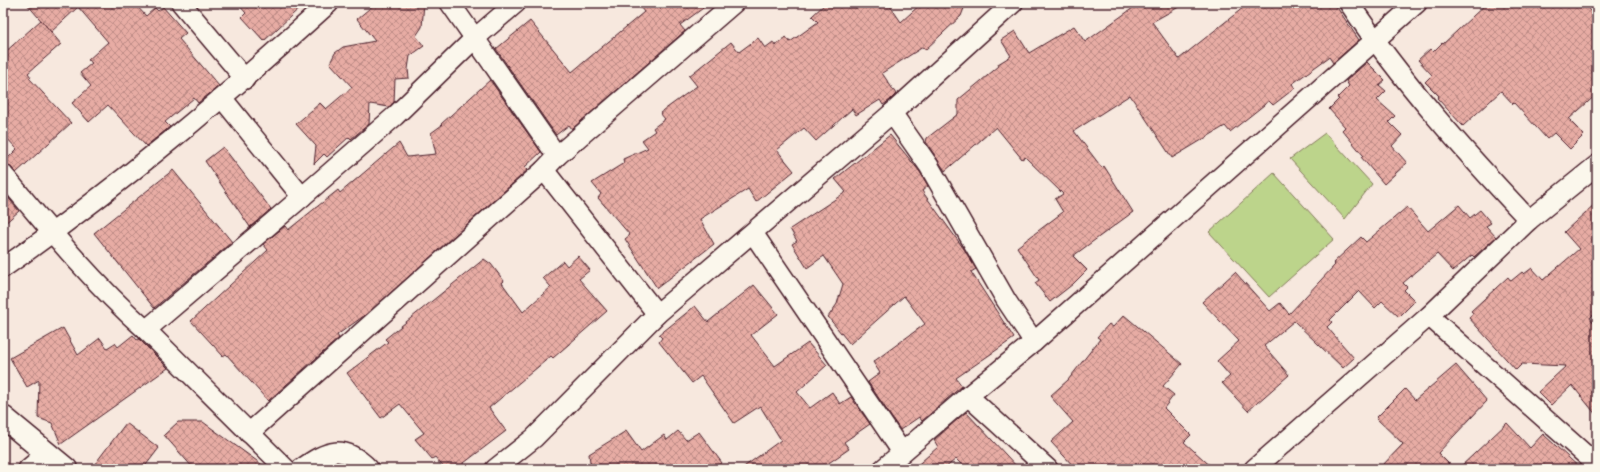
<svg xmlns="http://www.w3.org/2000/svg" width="1600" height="472" font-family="'Patrick Hand',sans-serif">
	<defs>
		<pattern id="building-cross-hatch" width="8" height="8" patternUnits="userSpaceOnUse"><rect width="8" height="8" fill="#e7aca4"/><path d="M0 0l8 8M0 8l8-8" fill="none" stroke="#bd8b86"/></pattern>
	</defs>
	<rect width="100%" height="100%" fill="#f7e8de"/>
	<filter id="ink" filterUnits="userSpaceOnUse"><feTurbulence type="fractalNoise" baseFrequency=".025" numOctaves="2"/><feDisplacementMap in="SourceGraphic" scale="8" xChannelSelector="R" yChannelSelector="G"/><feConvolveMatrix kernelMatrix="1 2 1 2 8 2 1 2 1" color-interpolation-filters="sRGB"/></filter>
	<g filter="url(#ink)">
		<g fill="#bcd48b" stroke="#837a5b">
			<path d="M 1325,133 L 1372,184 L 1345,219 L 1290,159 Z"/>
			<path d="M 1274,173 L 1334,239 L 1269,297 L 1209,232 Z"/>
		</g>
		<g fill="url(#building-cross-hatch)" stroke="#4a1f2b">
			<path d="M 26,3 L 134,3 L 146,16 L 155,8 L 158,11 L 163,7 L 186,33 L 179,39 L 219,86 L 198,103 L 194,98 L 165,122 L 170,127 L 146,146 L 108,105 L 89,122 L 72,103 L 91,86 L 80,73 L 92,63 L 88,60 L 108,42 L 78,7 L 51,32 Z"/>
			<path d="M 237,3 L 305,3 L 264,41 L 242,17 L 246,13 Z"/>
			<path d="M 376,3 L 424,3 L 422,27 L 416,36 L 424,46 L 410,56 L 408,69 L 409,78 L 395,79 L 394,102 L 389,107 L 370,104 L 369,124 L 351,139 L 349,137 L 327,157 L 324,154 L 314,164 L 316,146 L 296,124 L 320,103 L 326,109 L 352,87 L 330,63 L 335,53 L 343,47 L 375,41 L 357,19 Z"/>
			<path d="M 637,3 L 710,3 L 680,25 L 685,31 L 572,129 L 569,125 L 556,135 L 496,49 L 530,21 L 572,72 L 644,12 Z"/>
			<path d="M 826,3 L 888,3 L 901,22 L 922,3 L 966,3 L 961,16 L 925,50 L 923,47 L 882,73 L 896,94 L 890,100 L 883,105 L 880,100 L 856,115 L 852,109 L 816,141 L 804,128 L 777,150 L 794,171 L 756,202 L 748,189 L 700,219 L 714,244 L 657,288 L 625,239 L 630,235 L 598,198 L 601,194 L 592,183 L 624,163 L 623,159 L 648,148 L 642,140 L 655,131 L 653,128 L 665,119 L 660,113 L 697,86 L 689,76 L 731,42 L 739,52 L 758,38 L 765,48 L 773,42 L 775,46 L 786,37 L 790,42 L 818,22 L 812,16 Z"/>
			<path d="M 1140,3 L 1186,3 L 1152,22 L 1179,59 L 1249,3 L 1334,3 L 1359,40 L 1333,63 L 1329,57 L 1292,84 L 1295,88 L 1273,105 L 1269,101 L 1230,132 L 1225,126 L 1172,158 L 1130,95 L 1074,131 L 1102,168 L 1104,166 L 1133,212 L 1073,256 L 1087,270 L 1073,284 L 1050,302 L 1035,283 L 1039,280 L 1017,247 L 1063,212 L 1055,199 L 1063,194 L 1025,157 L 1022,159 L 996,127 L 945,171 L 926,142 L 927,138 L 958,114 L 958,100 L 999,66 L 998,64 L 1011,56 L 1001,40 L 1015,31 L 1029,53 L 1074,26 L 1085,42 Z"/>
			<path d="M 1487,3 L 1583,3 L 1597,19 L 1597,94 L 1569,119 L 1571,120 L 1570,121 L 1584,135 L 1570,149 L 1554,133 L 1547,139 L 1514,103 L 1513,104 L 1501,91 L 1463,126 L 1437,98 L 1439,96 L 1425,82 L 1432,75 L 1418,60 L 1430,49 L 1433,52 L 1442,43 L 1443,44 Z"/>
			<path d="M 41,20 L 61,44 L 28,73 L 31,77 L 29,78 L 71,123 L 16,173 L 11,167 L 3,163 L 17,149 L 3,134 L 3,54 Z"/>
			<path d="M 1367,62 L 1385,80 L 1379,85 L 1386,91 L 1377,100 L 1395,116 L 1389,122 L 1402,135 L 1392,146 L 1407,163 L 1384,184 L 1361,157 L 1363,155 L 1342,130 L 1345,127 L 1329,109 L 1339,99 L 1337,98 L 1349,86 L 1346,81 Z"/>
			<path d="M 490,80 L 541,152 L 525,167 L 528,170 L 368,313 L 337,335 L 339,338 L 268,401 L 226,354 L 223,356 L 191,321 L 268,250 L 263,244 L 285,226 L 288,230 L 338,190 L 340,193 L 399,143 L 407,157 L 436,154 L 431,133 L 442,125 L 441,124 Z"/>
			<path d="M 890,135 L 920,172 L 928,186 L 922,191 L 964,249 L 976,269 L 971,272 L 1014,338 L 956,378 L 962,386 L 922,421 L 919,417 L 900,430 L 868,382 L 880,373 L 873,362 L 925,324 L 904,296 L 850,344 L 828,317 L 837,304 L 843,284 L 824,256 L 807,268 L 792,244 L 797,241 L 790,229 L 846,192 L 835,179 Z"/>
			<path d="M 223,147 L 271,209 L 250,227 L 205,161 Z"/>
			<path d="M 173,170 L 232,242 L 154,308 L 94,233 Z"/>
			<path d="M 3,191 L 19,211 L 3,225 Z"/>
			<path d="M 1597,202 L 1597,311 L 1590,318 L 1597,327 L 1597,416 L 1572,385 L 1551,405 L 1538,392 L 1566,366 L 1522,364 L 1516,370 L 1469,318 L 1473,313 L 1471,311 L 1508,277 L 1511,281 L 1522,272 L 1524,274 L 1532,268 L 1543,280 L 1579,249 L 1564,232 Z"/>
			<path d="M 1459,205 L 1470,218 L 1480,210 L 1491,223 L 1486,226 L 1496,237 L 1474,257 L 1472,255 L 1453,271 L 1437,254 L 1403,283 L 1407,287 L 1404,290 L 1415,301 L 1399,317 L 1382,301 L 1375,308 L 1359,291 L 1330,320 L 1332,322 L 1327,327 L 1354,358 L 1343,368 L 1294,321 L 1264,346 L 1289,375 L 1248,411 L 1222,383 L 1230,376 L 1217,361 L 1239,341 L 1202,302 L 1235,272 L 1270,311 L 1280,303 L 1289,314 L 1335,265 L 1333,263 L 1361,237 L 1366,242 L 1407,207 L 1428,231 Z"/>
			<path d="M 578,256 L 590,270 L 579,279 L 607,311 L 553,358 L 551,356 L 489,408 L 506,431 L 456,469 L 445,469 L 435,457 L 432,459 L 415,439 L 424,433 L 400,404 L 381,418 L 347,373 L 388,342 L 385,339 L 484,259 L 491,264 L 504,281 L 502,283 L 523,312 L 551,287 L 543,278 L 563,261 L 567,266 Z"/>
			<path d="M 754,285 L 778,314 L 751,335 L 775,366 L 808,343 L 827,365 L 797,392 L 810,408 L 832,392 L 840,404 L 851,397 L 870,424 L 844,442 L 849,449 L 820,469 L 741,469 L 781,440 L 760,406 L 734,423 L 701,376 L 692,383 L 659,342 L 662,338 L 659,335 L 695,306 L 708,322 Z"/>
			<path d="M 1124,315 L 1182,364 L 1163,386 L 1174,395 L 1164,408 L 1191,435 L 1184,442 L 1214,469 L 1076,469 L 1051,442 L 1073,422 L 1050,396 L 1068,380 L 1100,339 L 1097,337 L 1109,324 L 1113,327 Z"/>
			<path d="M 63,328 L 78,355 L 100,338 L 107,348 L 115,343 L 118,347 L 133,335 L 137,340 L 139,339 L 168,368 L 61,444 L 52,423 L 38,418 L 39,380 L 27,387 L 10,358 Z"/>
			<path d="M 1456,365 L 1487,401 L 1438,453 L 1454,469 L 1379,469 L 1403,444 L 1376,418 L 1405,389 L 1415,400 Z"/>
			<path d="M 966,412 L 1019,469 L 966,469 L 956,459 L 944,469 L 913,469 L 938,447 L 934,440 Z"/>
			<path d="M 178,422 L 203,422 L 268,469 L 194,469 L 164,435 Z"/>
			<path d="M 126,423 L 159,448 L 143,469 L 91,469 Z"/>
			<path d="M 1507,423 L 1530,448 L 1543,434 L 1581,469 L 1458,469 Z"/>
			<path d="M 626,431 L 641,452 L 664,435 L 667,440 L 678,431 L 686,440 L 699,432 L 722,463 L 712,469 L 595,469 L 590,462 L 589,454 Z"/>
		</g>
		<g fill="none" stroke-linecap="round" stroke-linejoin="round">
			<defs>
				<g id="minor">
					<path d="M 181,3 L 245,79"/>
					<path d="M 450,3 L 557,156"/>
					<path d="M 1349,3 C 1402,82 1465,152 1529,220"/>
					<path d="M 222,98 L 302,197"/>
					<path d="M 892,113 L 929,166 L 1006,300 L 1034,342"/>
					<path d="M 544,170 L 657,314"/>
					<path d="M 3,174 C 48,228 93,283 146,330 L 286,469"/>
					<path d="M 753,233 L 902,452"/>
					<path d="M 3,268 C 119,187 224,98 329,3"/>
					<path d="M 1429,316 L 1597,465"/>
					<path d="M 146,330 L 302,197 L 395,116 L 474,39 L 516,3"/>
					<path d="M 968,396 L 1048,469"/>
					<path d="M 249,433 L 544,170 L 557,156 L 734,3"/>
					<path d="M 28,469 L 47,453"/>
					<path d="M 301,469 C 327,450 344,443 369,469"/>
					<path d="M 495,469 L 534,438 L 657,314 L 892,113 L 1013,3"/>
					<path d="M 883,469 L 968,396 L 1034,342 L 1417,3"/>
					<path d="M 1254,469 L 1429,316 L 1529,220 L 1597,165"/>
				</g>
				<path id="tertiary" d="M 3,417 L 66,469"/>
			</defs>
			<use href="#minor" stroke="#4a1f2b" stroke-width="22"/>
			<use href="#tertiary" stroke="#4a1f2b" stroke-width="25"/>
			<use href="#minor" stroke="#fbf7ec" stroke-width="19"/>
			<use href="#tertiary" stroke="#fbf7ec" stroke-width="22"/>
		</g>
	</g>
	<rect width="1600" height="472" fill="none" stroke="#fbf7ec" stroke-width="16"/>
	<rect x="8" y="8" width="1584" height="456" fill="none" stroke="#4a1f2b" stroke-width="1.5" filter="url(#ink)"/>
</svg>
